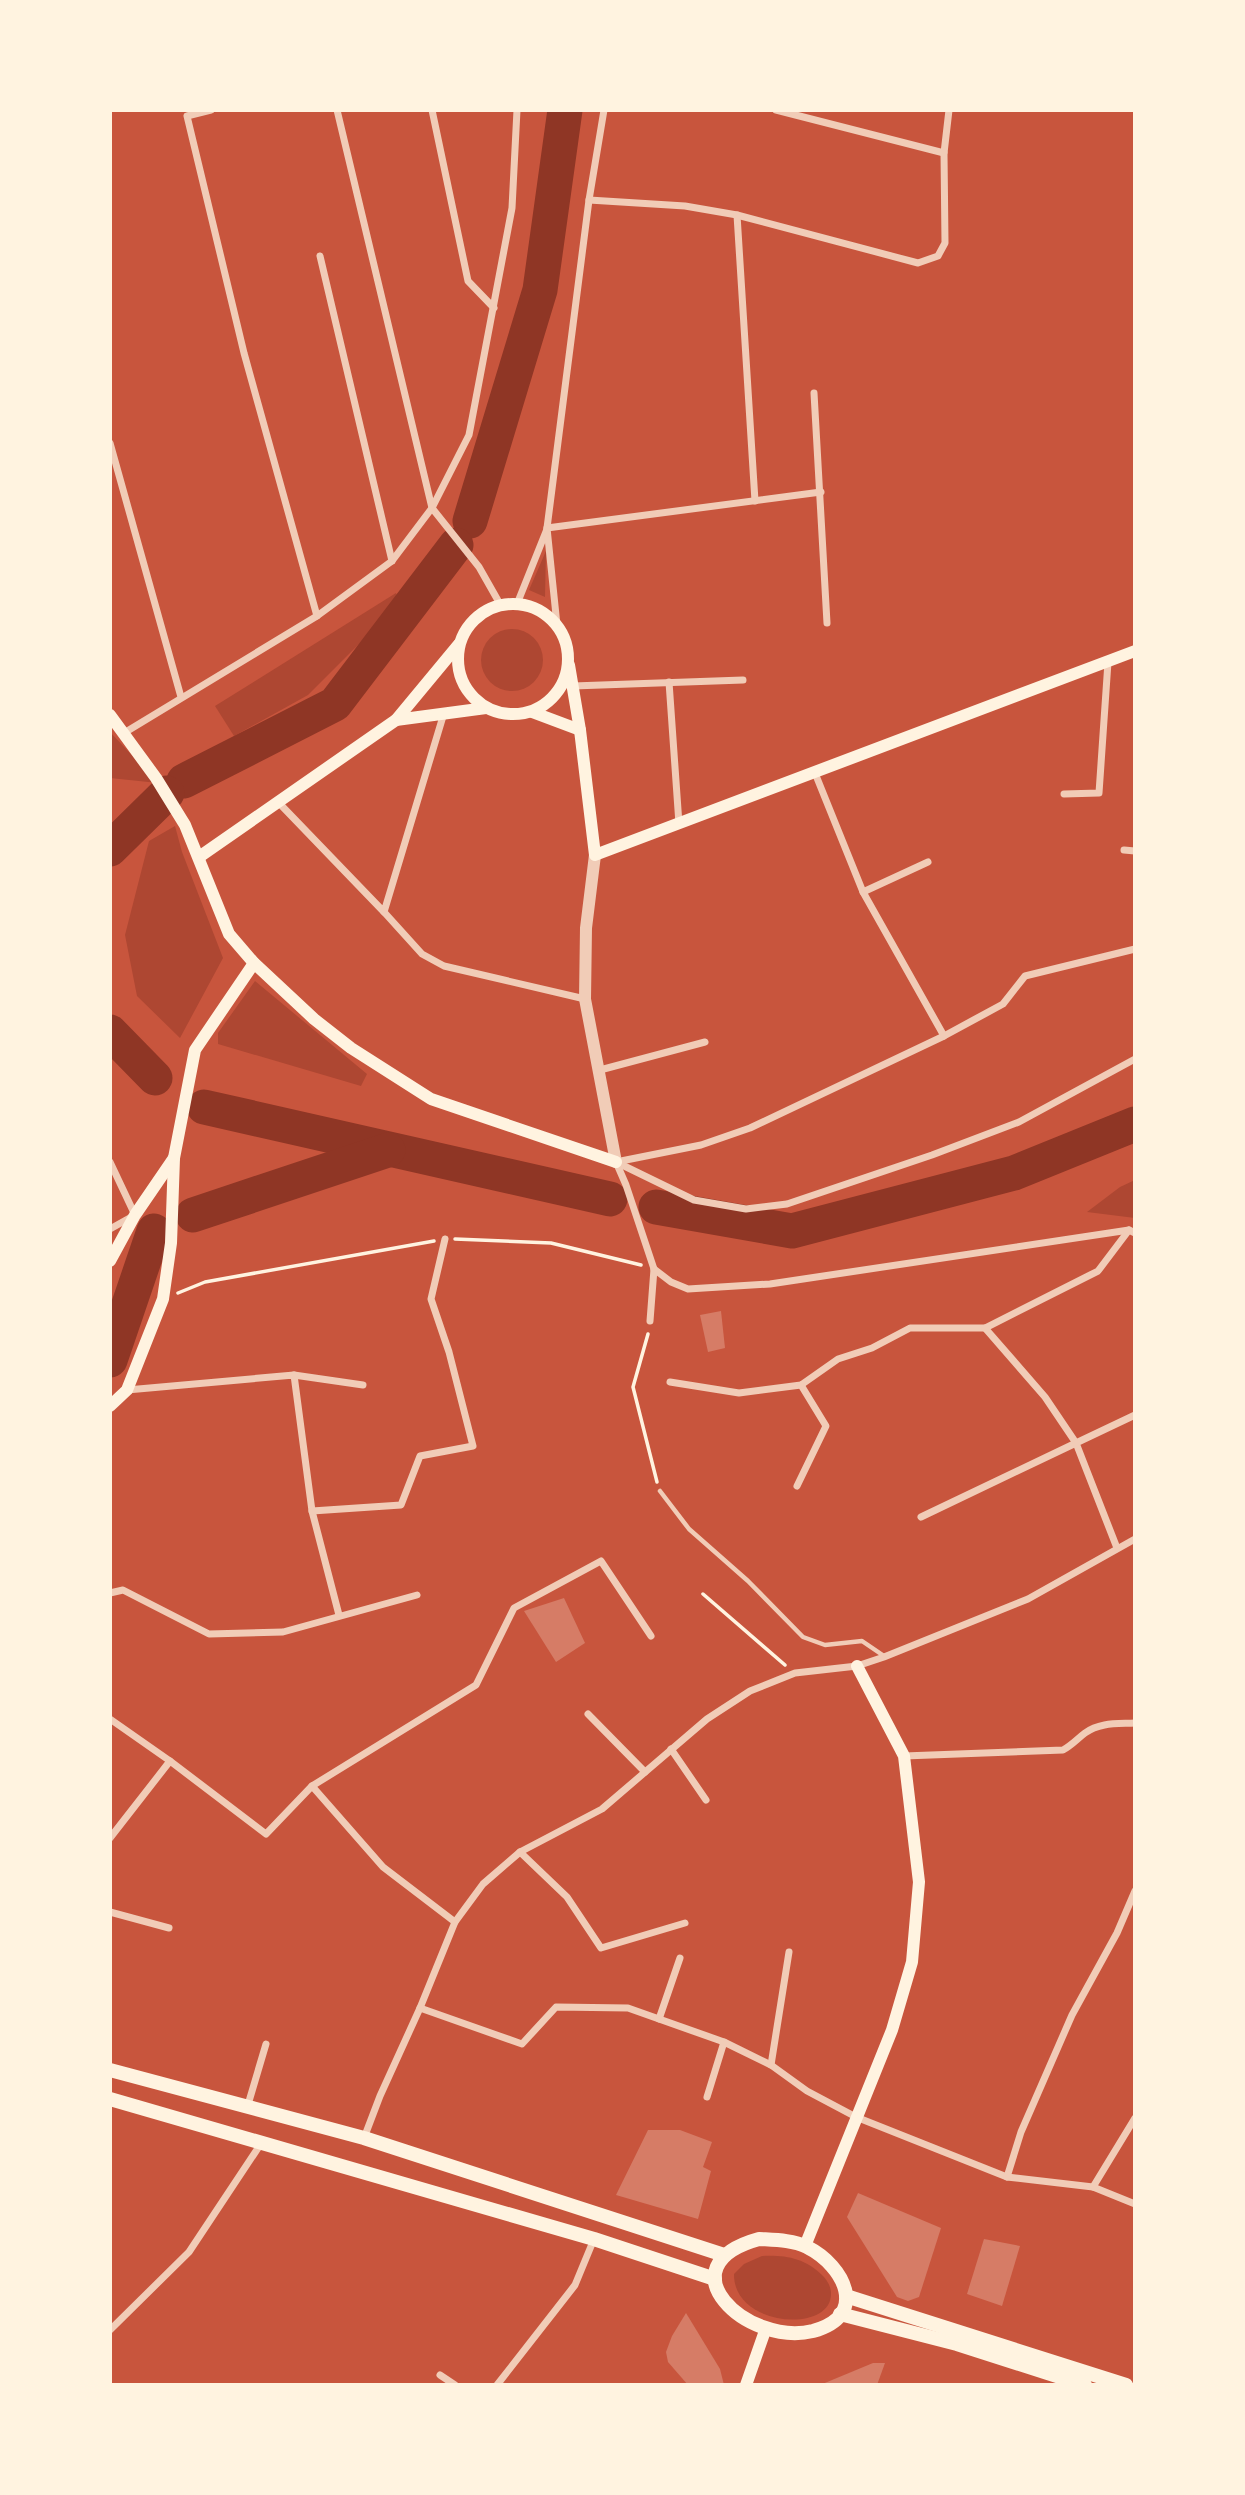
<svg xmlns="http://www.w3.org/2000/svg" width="1245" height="2495" font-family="Rubik,sans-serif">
	<rect width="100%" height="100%" fill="#c8553d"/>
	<g fill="#ae4732">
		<path d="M 546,551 L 545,597 L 529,590 Z"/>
		<path d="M 396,593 L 400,603 L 308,695 L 234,736 L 215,706 Z"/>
		<circle cx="512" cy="660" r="31"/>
		<path d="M 110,732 L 158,783 L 110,778 Z"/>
		<path d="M 175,826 L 182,852 L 223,958 L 180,1038 L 137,996 L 125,935 L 149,841 Z"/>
		<path d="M 255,981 L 367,1074 L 361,1086 L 218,1044 L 218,1033 Z"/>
		<path d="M 1135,1180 L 1135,1218 L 1087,1212 L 1120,1187 Z"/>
		<path d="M 762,2256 C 786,2255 804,2258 822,2275 C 827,2280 831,2286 831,2294 C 831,2334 733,2327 734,2274 L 744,2264 Z"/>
	</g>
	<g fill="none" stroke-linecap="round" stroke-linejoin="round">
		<g stroke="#8f3625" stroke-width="35">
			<path d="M 470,521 L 540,290 L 565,110"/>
			<path d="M 184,781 L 335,704 L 456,545"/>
			<path d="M 110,849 L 167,793"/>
			<path d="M 110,1032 L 155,1078"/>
			<path d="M 204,1107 L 610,1199"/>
			<path d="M 656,1207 L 792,1231 L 1014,1173 L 1135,1124"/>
			<path d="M 193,1215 L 388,1150"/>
			<path d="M 110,1360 L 154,1231"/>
		</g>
	</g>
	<g fill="#d67c66">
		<path d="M 721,1311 L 725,1348 L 708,1352 L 700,1315 Z"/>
		<path d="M 564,1598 L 585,1643 L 556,1662 L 524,1611 Z"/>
		<path d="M 648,2130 L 680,2130 L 712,2142 L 703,2167 L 711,2171 L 698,2219 L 616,2195 Z"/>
		<path d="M 858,2193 L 941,2228 L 919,2297 L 908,2301 L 897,2297 L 847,2217 Z"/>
		<path d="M 984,2239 L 1020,2246 L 1002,2306 L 967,2294 Z"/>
		<path d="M 686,2313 L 720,2369 L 724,2385 L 688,2385 L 668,2362 L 666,2352 L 672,2336 Z"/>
		<path d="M 873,2363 L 885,2363 L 877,2385 L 820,2385 Z"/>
	</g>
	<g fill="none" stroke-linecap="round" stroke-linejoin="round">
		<g stroke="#fff3e0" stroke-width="3.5">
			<path d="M 455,1239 L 551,1243 L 641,1265"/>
			<path d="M 178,1293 L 205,1282 L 434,1241"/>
			<path d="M 648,1334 L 633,1387 L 657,1482"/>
			<path d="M 703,1594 L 785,1665"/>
		</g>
		<path stroke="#f1ccb7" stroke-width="4.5" d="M 660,1491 L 689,1529 L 748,1581 L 803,1637 L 825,1645 L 862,1641 L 884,1656"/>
		<g stroke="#f1ccb7" stroke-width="7">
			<path d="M 211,110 L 187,116 L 244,353 L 317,616"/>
			<path d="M 337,110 L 432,508 L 479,567 L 500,604"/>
			<path d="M 432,110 L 468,281 L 494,308"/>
			<path d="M 776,110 L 944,153"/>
			<path d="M 589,200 L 685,206 L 737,215 L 918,263 L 938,256 L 945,243 L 944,153 L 949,110"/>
			<path d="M 737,215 L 755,501"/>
			<path d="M 320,256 L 392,561"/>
			<path d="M 814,393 L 827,623"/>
			<path d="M 110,443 L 181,697"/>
			<path d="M 547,528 L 821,492"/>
			<path d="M 517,604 L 547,529"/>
			<path d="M 557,625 L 547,528 L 589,200 L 604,110"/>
			<path d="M 669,682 L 679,824"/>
			<path d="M 573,686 L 743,680"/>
			<path d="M 124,733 L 317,616 L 392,561 L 432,508 L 469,435 L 512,208 L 517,110"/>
			<path d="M 815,773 L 863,892 L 944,1036"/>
			<path d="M 1064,794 L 1099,793 L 1108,662"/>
			<path d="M 279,803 L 384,912 L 444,713"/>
			<path d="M 1124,850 L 1135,851"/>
			<path d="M 863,892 L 928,862"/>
			<path d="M 384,912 L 422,954 L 444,966 L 585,999"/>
			<path d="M 600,1070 L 705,1042"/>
			<path d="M 110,1162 L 135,1215 L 110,1229"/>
			<path d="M 616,1162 L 701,1145 L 750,1128 L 944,1036 L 1003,1004 L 1025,976 L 1135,949"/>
			<path d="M 616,1162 L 694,1200 L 746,1209 L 787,1204 L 932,1155 L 1019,1122 L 1135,1059"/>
			<path d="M 616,1162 L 626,1185 L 654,1269 L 650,1321"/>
			<path d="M 654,1269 L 671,1282 L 688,1289 L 770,1284 L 1129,1230 L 1135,1233"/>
			<path d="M 294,1375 L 363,1385"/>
			<path d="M 670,1382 L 739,1393 L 801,1385 L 838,1359 L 872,1348 L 910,1328 L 985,1328"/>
			<path d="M 127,1390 L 294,1375 L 312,1511 L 339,1615"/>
			<path d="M 797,1486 L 826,1426 L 801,1385"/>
			<path d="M 312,1511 L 401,1505 L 420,1456 L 473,1446 L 449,1352 L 431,1299 L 445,1239"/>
			<path d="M 921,1517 L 1076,1443 L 1045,1397 L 985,1328 L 1098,1271 L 1129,1230"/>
			<path d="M 1117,1548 L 1076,1443 L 1135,1415"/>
			<path d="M 110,1593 L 123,1590 L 209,1634 L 283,1632 L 417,1595"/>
			<path d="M 588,1714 L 645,1772"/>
			<path d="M 110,1719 L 170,1761 L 266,1834 L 312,1786 L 476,1685 L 514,1608 L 601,1561 L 651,1636"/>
			<path d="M 671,1749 L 706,1800"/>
			<path d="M 904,1756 L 1063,1750 C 1072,1745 1077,1739 1085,1733 C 1100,1722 1118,1724 1135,1723"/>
			<path d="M 312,1786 L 383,1867 L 455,1922"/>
			<path d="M 110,1838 L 170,1761"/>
			<path d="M 520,1852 L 567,1897 L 601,1948 L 685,1923"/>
			<path d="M 110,1912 L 169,1928"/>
			<path d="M 420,2008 L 522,2044 L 556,2007 L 628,2008 L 724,2042 L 771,2065 L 807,2091 L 856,2117 L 1007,2177 L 1093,2187 L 1135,2204"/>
			<path d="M 659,2019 L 680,1958"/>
			<path d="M 771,2065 L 789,1952"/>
			<path d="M 707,2097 L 724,2042"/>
			<path d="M 247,2108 L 266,2044"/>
			<path d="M 364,2138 L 380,2096 L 420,2008 L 455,1922 L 483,1884 L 520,1852 L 602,1809 L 707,1719 L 750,1691 L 795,1673 L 857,1666 L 884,1657 L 1028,1599 L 1135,1539"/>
			<path d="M 1007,2177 L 1021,2132 L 1072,2015 L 1117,1933 L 1135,1891"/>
			<path d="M 1093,2187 L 1135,2118"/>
			<path d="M 110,2330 L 189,2252 L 262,2142"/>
			<path d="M 440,2375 L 455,2385"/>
			<path d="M 497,2385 L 575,2285 L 594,2239"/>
		</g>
		<path stroke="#f1ccb7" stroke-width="12" d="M 595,855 L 586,928 L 585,999 L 616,1162"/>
		<g stroke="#fff3e0" stroke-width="12">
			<circle cx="513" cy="659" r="55"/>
			<path d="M 569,665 L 580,730 L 595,855 L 1135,651"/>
			<path d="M 532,712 L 580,730"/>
			<path d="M 110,715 L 156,778 L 185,825 L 229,934 L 254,963 L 314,1019 L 351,1048 L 431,1099 L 616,1162"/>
			<path d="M 396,720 L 486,708"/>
			<path d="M 199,857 L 396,720 L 459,644"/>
			<path d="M 110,1261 L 135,1215 L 174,1158"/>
			<path d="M 110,1406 L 127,1390 L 163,1299 L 171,1243 L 174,1158 L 195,1050 L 254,963"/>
			<path d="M 805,2246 L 892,2030 L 912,1962 L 919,1882 L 904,1756 L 857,1666"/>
			<path d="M 746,2385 L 766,2328"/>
		</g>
		<g stroke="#fff3e0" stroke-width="14">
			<path d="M 110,2070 L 364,2138 L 724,2255"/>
			<path d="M 110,2099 L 594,2239 L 715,2279"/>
			<path d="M 759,2239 C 775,2240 792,2240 807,2247 C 845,2266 869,2316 813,2331 C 747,2347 661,2266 759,2239 Z"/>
			<path d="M 846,2296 L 1126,2385"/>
			<path d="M 840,2314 L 957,2344 L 1085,2385"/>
		</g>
	</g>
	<rect width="1245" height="2495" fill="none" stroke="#fff3e0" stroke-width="224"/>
</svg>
